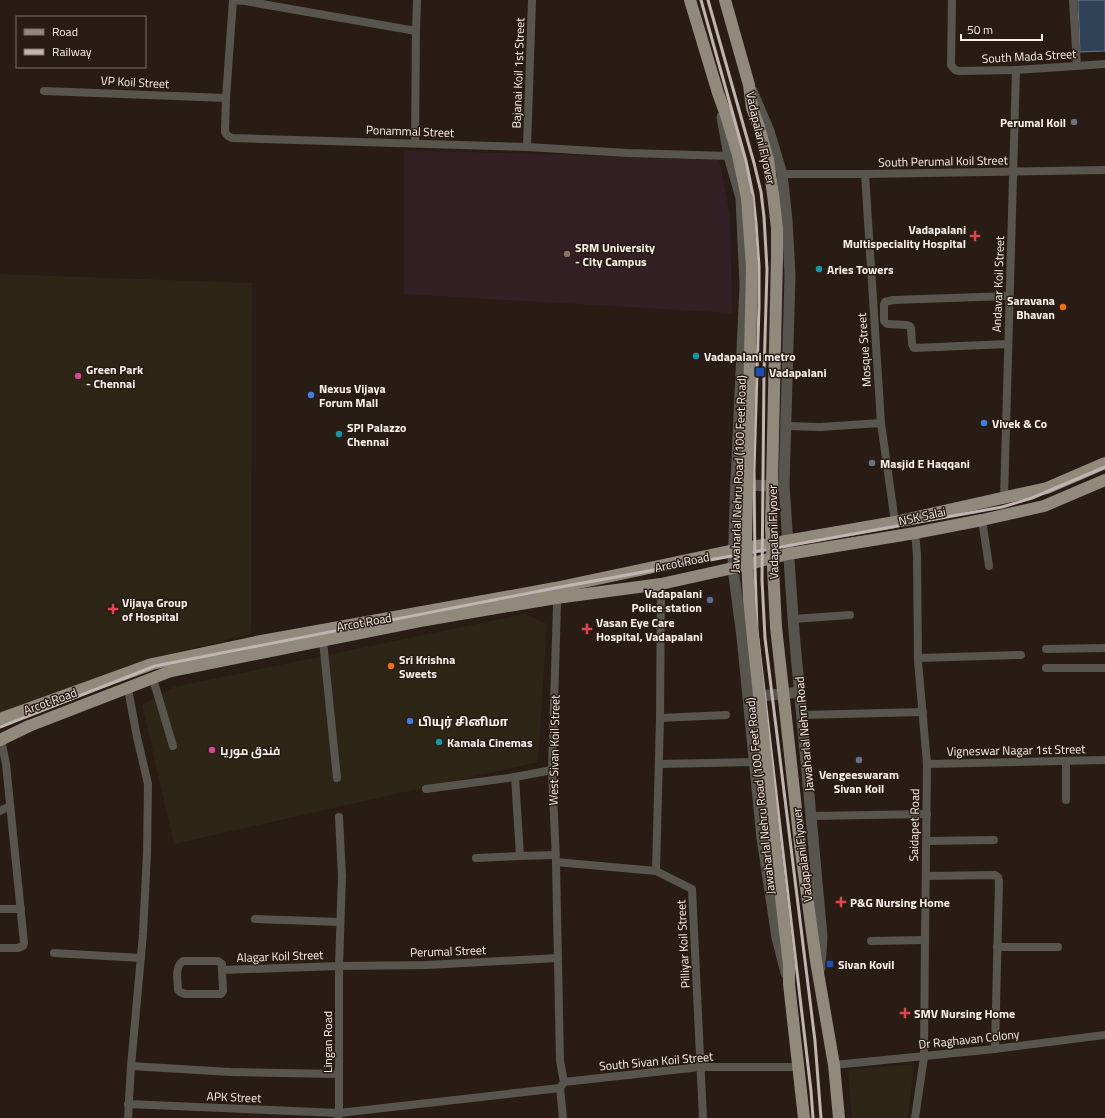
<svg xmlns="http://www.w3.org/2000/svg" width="1105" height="1118" font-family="'Titillium Web',Cairo,'Noto Sans Tamil',sans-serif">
	<rect width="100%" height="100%" fill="#291c15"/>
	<g fill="#2d2515">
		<path d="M 0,274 L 252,283 L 251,634 L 138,662 L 0,719 Z"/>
		<path d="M 525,614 L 547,624 L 538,762 L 174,844 L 142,705 L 174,687 Z"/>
		<path d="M 914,1064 L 908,1118 L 852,1118 L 848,1070 Z"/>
	</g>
	<path fill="#332025" d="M 404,150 L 719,160 L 730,214 L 732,313 L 404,294 Z"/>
	<path fill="#304257" stroke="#6d7684" d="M 1078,0 L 1105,0 L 1105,51 L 1080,52 Z"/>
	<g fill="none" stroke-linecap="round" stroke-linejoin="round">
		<g stroke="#58544e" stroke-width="8">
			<path d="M 233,0 L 226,98 L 225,132 L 228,136 L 232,138 L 527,147 L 628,153 L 729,156"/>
			<path d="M 233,0 L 245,1 L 416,31"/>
			<path d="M 952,0 L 951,65 L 955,70 L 959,71 L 1016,70 L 1105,64"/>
			<path d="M 1073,0 L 1077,66"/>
			<path d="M 44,91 L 226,98"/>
			<path d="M 415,143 L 416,31 L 417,0"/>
			<path d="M 527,147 L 532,0"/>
			<path d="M 782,174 L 865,174 L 1105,170"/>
			<path d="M 865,174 L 881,423 L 895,522"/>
			<path d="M 1008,344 L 914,348 L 912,344 L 911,328 L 910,326 L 907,325 L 887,324 L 884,321 L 884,305 L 885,302 L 893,300 L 1009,296"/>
			<path d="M 786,426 L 820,427 L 881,423"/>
			<path d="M 1004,499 C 1007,356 1013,213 1016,70"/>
			<path d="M 982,520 L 989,566"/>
			<path d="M 556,598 L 557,605 L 552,770 L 556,862 L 560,1061 L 564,1082"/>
			<path d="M 793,619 L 850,615"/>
			<path d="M 323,641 L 337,778"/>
			<path d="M 1046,649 L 1105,648"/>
			<path d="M 918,658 L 1021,655"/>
			<path d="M 1046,668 L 1105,668"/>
			<path d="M 153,679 L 173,746"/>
			<path d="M 128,689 L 137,737 L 148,784 L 147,853 L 143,934 L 131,1066 L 128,1118"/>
			<path d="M 802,715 L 923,712"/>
			<path d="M 660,718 L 726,715"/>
			<path d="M 1066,761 L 1066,800"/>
			<path d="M 659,764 L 755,762"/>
			<path d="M 927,764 L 1105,760"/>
			<path d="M 515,777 L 520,856"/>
			<path d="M 426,789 L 515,777 L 552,770"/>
			<path d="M 0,811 L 10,806"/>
			<path d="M 811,816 L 927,814"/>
			<path d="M 926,841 L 994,840"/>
			<path d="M 476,858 L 520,856 L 555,855"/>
			<path d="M 556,862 L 656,871 L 692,889 L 703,1118"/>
			<path d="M 656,871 L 660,718 L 661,584"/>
			<path d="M 926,876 L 995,875 L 998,877 L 999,881 L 995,1049"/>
			<path d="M 0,909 L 21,909"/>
			<path d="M 255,919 L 340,922"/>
			<path d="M 871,941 L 925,940"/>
			<path d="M 997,947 L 1058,947"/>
			<path d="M 0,948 L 18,948 L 23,946 L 24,943 L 6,764 L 1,739"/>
			<path d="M 54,953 L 141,958"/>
			<path d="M 222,970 L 223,991 L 221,994 L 185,994 L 180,992 L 178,990 C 178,981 174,967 183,961 L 218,961 L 222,964 L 222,970 L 339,966 L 427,965 L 558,958"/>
			<path d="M 834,1065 L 995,1049 L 1105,1035"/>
			<path d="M 131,1066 L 230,1072 L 339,1074"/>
			<path d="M 564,1082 L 700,1067 L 798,1067"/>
			<path d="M 560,1088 L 563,1118"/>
			<path d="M 128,1104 L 339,1113 L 560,1088 L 564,1082"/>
			<path d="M 338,1117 L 339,1113 L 339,966 L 342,876 L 339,817"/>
			<path d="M 915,1118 L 924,1057 L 925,940 L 927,764 L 918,661 L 917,554 L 915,533"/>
		</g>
		<g stroke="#58544e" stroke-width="11">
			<path d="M 752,91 L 769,131 L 782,174 L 787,220 L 790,275 L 784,486 L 794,632 L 822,936 L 820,968"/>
			<path d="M 722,117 L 729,156 L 741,198 L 745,285 L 736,481 L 733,568 L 742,637 L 762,838 L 777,938 L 786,973"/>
			<path d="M 739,485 L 779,486"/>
			<path d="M 751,697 L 800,692"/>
		</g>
		<g stroke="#91897c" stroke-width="12">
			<path d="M 690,0 L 718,93 L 727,118 L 738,155 L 747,198"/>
			<path d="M 725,0 L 749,85 L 752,108 L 759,127 L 768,160 L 773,194"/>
			<path d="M 0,719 L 152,664 L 256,642 L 555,588 L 734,550 L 895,522 L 1047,488 L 1105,463"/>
			<path d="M 0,740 L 29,726 L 171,671 L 420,621 L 556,598 L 661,584 L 733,568 L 788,554 L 915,533 L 982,520 L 1044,506 L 1105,480"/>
			<path d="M 800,845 L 816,961 L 834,1065 L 839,1118"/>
			<path d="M 789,965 L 789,984 L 804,1118"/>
		</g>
		<g stroke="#c0b5b0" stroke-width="3">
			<path d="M 701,0 L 746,161 L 753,195 L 756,223 L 759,266 L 759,307 L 754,470 L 755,568 L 757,631 L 811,1091 L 813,1118"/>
			<path d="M 708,0 L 754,163 L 761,192 L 764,217 L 767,269 L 764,374 L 762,580 L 765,638 L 815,1041 L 821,1118"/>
			<path d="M 0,727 L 155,666 L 555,588 L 1002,507 L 1032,498 L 1105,467"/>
		</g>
		<g stroke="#91897c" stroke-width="12">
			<path d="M 773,194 L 777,228 L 777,257 L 771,528 L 776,627 L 800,845"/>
			<path d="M 747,198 L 752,267 L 746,540 L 749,600 L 774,838 L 789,965"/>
		</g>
	</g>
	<g fill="#6b7280" stroke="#291c15" stroke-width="1.5">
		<circle cx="1074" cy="122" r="4"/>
		<circle cx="872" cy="463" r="4"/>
		<circle cx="859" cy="760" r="4"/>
	</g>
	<g fill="#e0444e" stroke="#291c15" stroke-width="1.5">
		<path d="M973 230h4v4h4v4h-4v4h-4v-4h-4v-4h4z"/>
		<path d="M111 603h4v4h4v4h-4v4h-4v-4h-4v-4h4z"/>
		<path d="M585 623h4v4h4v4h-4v4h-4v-4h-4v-4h4z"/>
		<path d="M839 896h4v4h4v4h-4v4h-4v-4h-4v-4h4z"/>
		<path d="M903 1007h4v4h4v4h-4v4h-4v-4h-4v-4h4z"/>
	</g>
	<circle fill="#8d6e63" stroke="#291c15" stroke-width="1.5" cx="567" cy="254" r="4"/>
	<g fill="#0f9aa8" stroke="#291c15" stroke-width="1.5">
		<circle cx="819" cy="269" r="4"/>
		<circle cx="696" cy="356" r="4"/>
		<circle cx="339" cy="434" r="4"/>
		<circle cx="439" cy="742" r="4"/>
	</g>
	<g fill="#e8710a" stroke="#291c15" stroke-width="1.5">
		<circle cx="1063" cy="307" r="4"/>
		<circle cx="391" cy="666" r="4"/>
	</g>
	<g fill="#1a4fb4" stroke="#291c15" stroke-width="1.5">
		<rect x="755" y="367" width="10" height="10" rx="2"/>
		<rect x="826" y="960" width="8" height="8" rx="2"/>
	</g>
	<g fill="#d1479c" stroke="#291c15" stroke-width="1.5">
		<circle cx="78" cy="376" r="4"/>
		<circle cx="212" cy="750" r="4"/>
	</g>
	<g fill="#3f7fe0" stroke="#291c15" stroke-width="1.5">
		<circle cx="311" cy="395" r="4"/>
		<circle cx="984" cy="423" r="4"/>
		<circle cx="410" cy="721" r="4"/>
	</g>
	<circle fill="#5c6f8a" stroke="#291c15" stroke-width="1.5" cx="710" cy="600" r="4"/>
	<g text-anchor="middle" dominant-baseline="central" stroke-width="3" stroke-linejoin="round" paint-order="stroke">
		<g font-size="12" fill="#fbf1ec" stroke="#291c15">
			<text transform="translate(1029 56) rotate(-3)">South Mada Street</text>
			<text transform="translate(518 73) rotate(-88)">Bajanai Koil 1st Street</text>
			<text transform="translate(135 82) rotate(3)">VP Koil Street</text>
			<text transform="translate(410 131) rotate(2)">Ponammal Street</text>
			<text transform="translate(761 138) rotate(77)">Vadapalani Flyover</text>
			<text transform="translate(943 161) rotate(-1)">South Perumal Koil Street</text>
			<text transform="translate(998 284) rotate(-88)">Andavar Koil Street</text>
			<text transform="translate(864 350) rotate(-94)">Mosque Street</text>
			<text transform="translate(738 474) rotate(-88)">Jawaharlal Nehru Road (100 Feet Road)</text>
			<text transform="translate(922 516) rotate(-12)">NSK Salai</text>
			<text transform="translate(773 532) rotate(-91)">Vadapalani Flyover</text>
			<text transform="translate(682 562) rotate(-12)">Arcot Road</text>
			<text transform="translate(364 622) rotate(-10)">Arcot Road</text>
			<text transform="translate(50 701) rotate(-20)">Arcot Road</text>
			<text transform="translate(804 734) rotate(-95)">Jawaharlal Nehru Road</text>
			<text transform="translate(554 750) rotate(-89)">West Sivan Koil Street</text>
			<text transform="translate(1016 750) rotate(-1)">Vigneswar Nagar 1st Street</text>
			<text transform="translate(760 796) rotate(-96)">Jawaharlal Nehru Road (100 Feet Road)</text>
			<text transform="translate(914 825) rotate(-89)">Saidapet Road</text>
			<text transform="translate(802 855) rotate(-97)">Vadapalani Flyover</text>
			<text transform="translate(683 944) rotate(-93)">Pilliyar Koil Street</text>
			<text transform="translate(448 951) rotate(-2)">Perumal Street</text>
			<text transform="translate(280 956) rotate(-2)">Alagar Koil Street</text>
			<text transform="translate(969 1039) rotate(-6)">Dr Raghavan Colony</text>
			<text transform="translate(327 1042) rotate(-90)">Lingan Road</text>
			<text transform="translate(656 1061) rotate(-5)">South Sivan Koil Street</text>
			<text transform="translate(234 1097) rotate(2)">APK Street</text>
		</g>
		<g font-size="12" font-weight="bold" fill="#fbf1ec" stroke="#291c15" text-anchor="start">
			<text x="1066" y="122" text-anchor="end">Perumal Koil</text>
			<text x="966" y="229" text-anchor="end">Vadapalani<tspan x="966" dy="14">Multispeciality Hospital</tspan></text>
			<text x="575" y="247">SRM University<tspan x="575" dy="14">- City Campus</tspan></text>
			<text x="827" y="269">Aries Towers</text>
			<text x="1055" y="300" text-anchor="end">Saravana<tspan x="1055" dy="14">Bhavan</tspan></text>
			<text x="704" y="356">Vadapalani metro</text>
			<text x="86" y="369">Green Park<tspan x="86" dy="14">- Chennai</tspan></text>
			<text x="769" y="372">Vadapalani</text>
			<text x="319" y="388">Nexus Vijaya<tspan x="319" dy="14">Forum Mall</tspan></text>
			<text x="992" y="423">Vivek &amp; Co</text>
			<text x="347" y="427">SPI Palazzo<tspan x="347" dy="14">Chennai</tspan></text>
			<text x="880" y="463">Masjid E Haqqani</text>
			<text x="702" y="593" text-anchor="end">Vadapalani<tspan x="702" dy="14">Police station</tspan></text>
			<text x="122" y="602">Vijaya Group<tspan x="122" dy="14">of Hospital</tspan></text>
			<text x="596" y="622">Vasan Eye Care<tspan x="596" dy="14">Hospital, Vadapalani</tspan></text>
			<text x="399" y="659">Sri Krishna<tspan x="399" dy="14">Sweets</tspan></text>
			<text x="418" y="721">பியுர் சினிமா</text>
			<text x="447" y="742">Kamala Cinemas</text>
			<text x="220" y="750">فندق موريا</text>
			<text x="859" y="774" text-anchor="middle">Vengeeswaram<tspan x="859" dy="14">Sivan Koil</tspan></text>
			<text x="850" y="902">P&amp;G Nursing Home</text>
			<text x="838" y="964">Sivan Kovil</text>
			<text x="914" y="1013">SMV Nursing Home</text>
		</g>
	</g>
	<rect x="16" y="16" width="130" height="52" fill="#291c15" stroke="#7d716b"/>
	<rect x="24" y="29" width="20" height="6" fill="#91897c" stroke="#7d716b"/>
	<text x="52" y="36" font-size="12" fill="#fbf1ec">Road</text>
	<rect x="24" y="49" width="20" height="6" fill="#c0b5b0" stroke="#7d716b"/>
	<text x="52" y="56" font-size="12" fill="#fbf1ec">Railway</text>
	<path d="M961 34v6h81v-6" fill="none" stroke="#fbf1ec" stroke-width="2"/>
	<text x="967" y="34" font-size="12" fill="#fbf1ec" stroke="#291c15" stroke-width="3" paint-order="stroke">50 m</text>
</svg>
